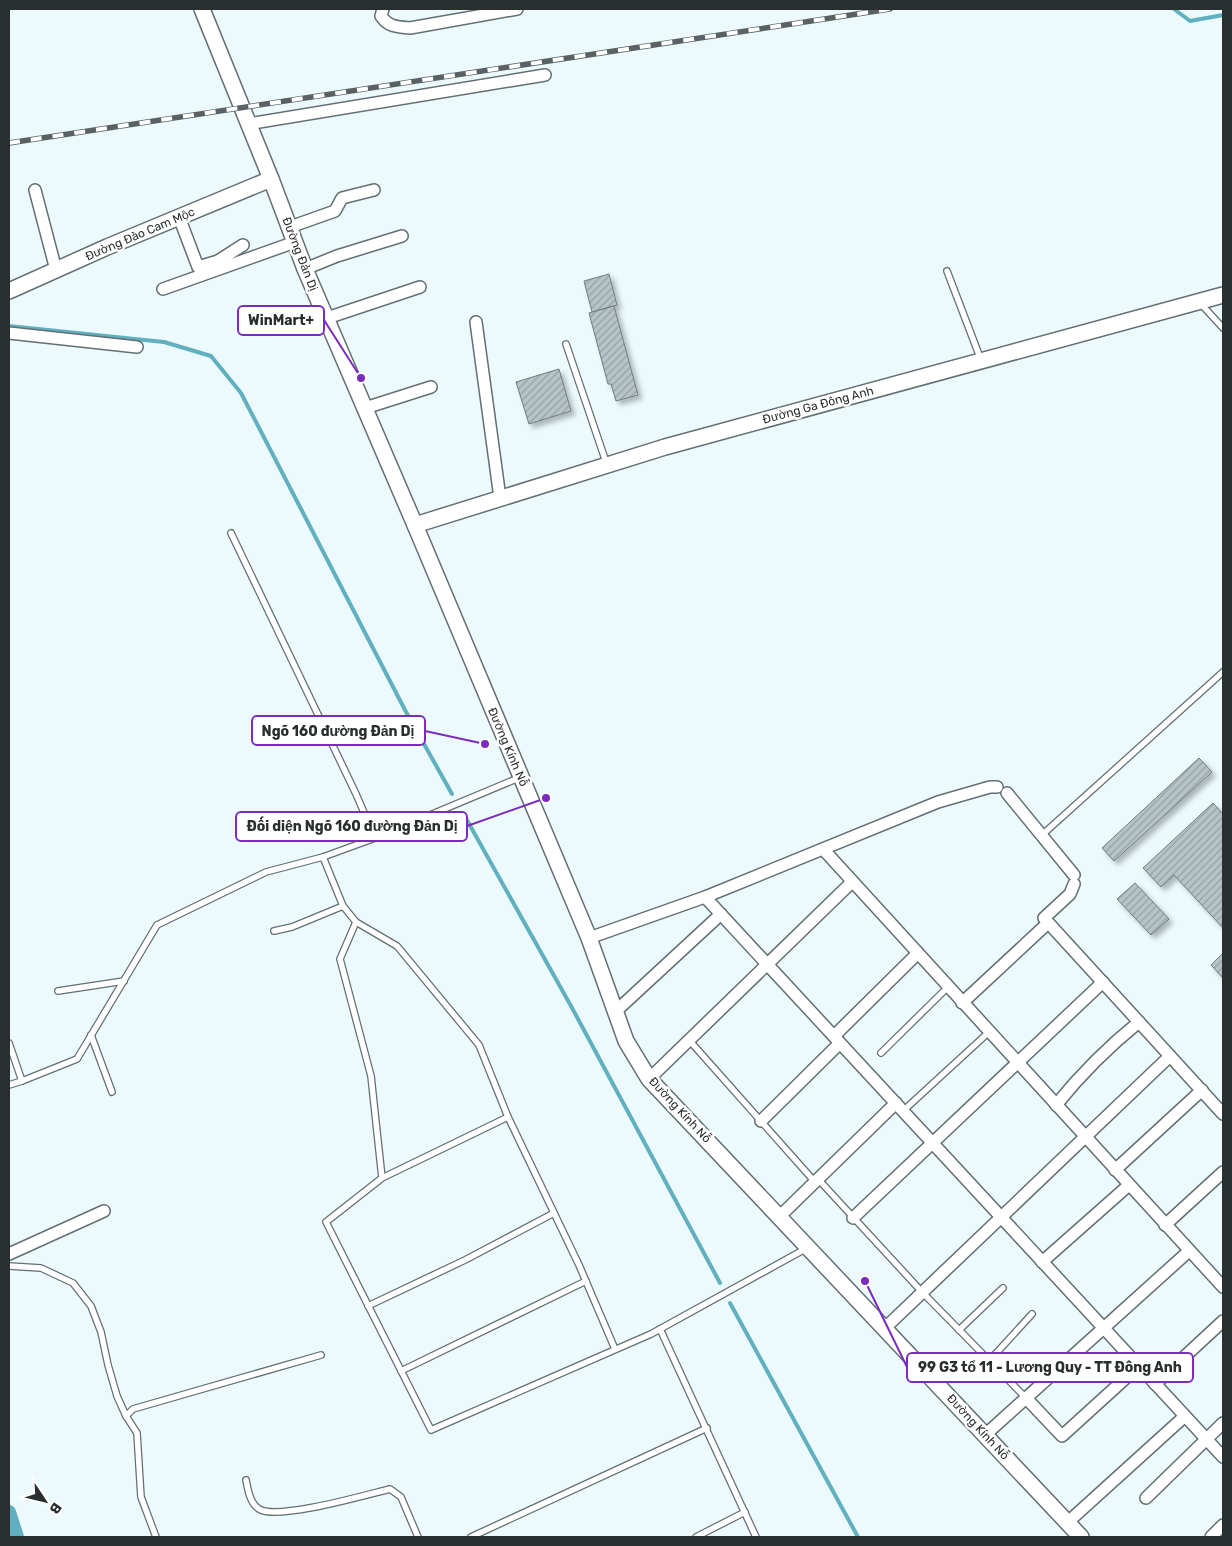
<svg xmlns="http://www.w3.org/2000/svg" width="1232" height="1546" font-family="Rubik,sans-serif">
	<defs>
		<pattern id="building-hatch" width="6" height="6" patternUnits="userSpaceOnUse" patternTransform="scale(1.25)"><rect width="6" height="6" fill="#b7c4c7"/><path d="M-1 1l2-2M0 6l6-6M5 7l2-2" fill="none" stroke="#95a0a2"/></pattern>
		<filter id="shadow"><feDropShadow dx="4" dy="4" stdDeviation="2.5" flood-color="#0004"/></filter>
	</defs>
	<rect width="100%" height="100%" fill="#ecfafd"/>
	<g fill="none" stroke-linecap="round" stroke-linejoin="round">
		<g stroke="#61b0c0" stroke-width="4">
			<path d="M 1174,9 L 1190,21 L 1223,15"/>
			<path d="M 9,326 L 164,342 L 211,356 L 241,393 L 405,710 L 452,794"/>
			<path d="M 463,813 L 571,1006 L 720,1283"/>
			<path d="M 730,1303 L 858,1537"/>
		</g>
		<path stroke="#61b0c0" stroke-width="14" d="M 9,1512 L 17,1537"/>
	</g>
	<g fill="url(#building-hatch)" stroke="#6f7b7d" filter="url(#shadow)">
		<path d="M 609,274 L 617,305 L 592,312 L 584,281 Z"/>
		<path d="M 614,306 L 638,395 L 616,401 L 611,384 L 608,384 L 589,313 Z"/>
		<path d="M 559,369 L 571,411 L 529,424 L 516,382 Z"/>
		<path d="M 1199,758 L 1212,772 L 1114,861 L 1102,848 Z"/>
		<path d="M 1213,803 L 1223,814 L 1223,928 L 1174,875 L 1161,887 L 1143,868 Z"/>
		<path d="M 1135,883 L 1169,919 L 1151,935 L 1117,899 Z"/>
		<path d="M 1223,953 L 1223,978 L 1211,965 Z"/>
	</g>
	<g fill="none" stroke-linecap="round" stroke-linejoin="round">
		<defs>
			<g id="lane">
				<path d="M 947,271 L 981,360"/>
				<path d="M 1201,304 L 1223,328"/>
				<path d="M 566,344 L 607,465"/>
				<path d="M 231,533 L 356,794 L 375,838"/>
				<path d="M 1042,835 L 1223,672"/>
				<path d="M 323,857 L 343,906"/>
				<path d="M 274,931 L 292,927 L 343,906 L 356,922"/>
				<path d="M 58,991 L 124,981"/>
				<path d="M 91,1035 L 112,1092"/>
				<path d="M 689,1040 L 815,1182"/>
				<path d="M 9,1043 L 22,1081"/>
				<path d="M 881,1053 L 948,987"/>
				<path d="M 9,1085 L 22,1081 L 77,1059 L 157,925 L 266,872 L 323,857 L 375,838 L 521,777"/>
				<path d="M 903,1111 L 989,1032"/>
				<path d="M 508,1117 L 579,1265 L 615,1349"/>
				<path d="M 382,1178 L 371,1076 L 340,959 L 356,922 L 397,946 L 479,1045 L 508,1117 L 382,1178 L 326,1222 L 431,1430 L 651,1334 L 807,1248"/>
				<path d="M 818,1179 L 922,1292 L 1026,1398"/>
				<path d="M 9,1266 L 41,1268 L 73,1283 L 91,1306 L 101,1332 L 108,1365 L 117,1396 L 126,1416 L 137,1433 L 141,1497 L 156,1537"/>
				<path d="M 368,1306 L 465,1260 L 554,1213"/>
				<path d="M 660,1329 L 756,1537"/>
				<path d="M 959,1330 L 1003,1288"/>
				<path d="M 989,1361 L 1032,1314"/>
				<path d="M 401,1371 L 586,1281"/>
				<path d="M 126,1416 L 133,1409 L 321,1355"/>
				<path d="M 246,1480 C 248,1490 250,1505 261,1510 C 282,1519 365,1495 390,1489 L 401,1497 L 418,1537"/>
				<path d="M 471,1537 L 707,1428"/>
				<path d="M 696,1537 L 745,1512"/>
			</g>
			<g id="street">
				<path d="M 383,9 L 381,16 C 388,27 398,27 410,28 L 517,9"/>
				<path d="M 248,124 L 545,75"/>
				<path d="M 35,190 L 56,270"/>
				<path d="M 179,217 L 198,267 L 218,261 L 243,245"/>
				<path d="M 290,227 L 335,211 L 342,198 L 374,190"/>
				<path d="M 305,269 L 337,256 L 402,236"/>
				<path d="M 163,289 L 295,242"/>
				<path d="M 327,318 L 420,287"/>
				<path d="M 476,322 L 500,498"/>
				<path d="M 9,333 L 137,347"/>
				<path d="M 365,408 L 431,387"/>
				<path d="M 1007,793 L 1074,875"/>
				<path d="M 823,849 L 1223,1287"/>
				<path d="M 1074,884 L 1070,894 L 1044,918 L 1223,1114"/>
				<path d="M 705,897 L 1223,1457"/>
				<path d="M 589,938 L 705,897 L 938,802 L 990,787 L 997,787"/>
				<path d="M 962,1003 L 1048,923"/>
				<path d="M 615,1012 L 721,914"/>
				<path d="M 834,1036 L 918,953"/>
				<path d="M 649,1079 L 852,882"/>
				<path d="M 1056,1105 C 1081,1074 1108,1047 1139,1022"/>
				<path d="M 761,1121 L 840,1043"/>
				<path d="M 1115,1170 L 1202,1090"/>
				<path d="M 778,1218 L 896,1103"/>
				<path d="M 853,1218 L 1103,982"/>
				<path d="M 1165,1225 L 1223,1172"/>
				<path d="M 9,1254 L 104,1211"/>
				<path d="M 1042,1262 L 1129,1185"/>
				<path d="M 885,1328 L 1170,1056"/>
				<path d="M 1155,1384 L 1223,1321"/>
				<path d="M 1026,1398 L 1062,1436 L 1139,1366"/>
				<path d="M 985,1435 L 1189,1251"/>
				<path d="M 1146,1498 L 1223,1423"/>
				<path d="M 1068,1522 L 1185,1416"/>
				<path d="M 1211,1537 L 1223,1525"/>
			</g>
			<g id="secondary">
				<path d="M 202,9 L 271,179 L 305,269 L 415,525 L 589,938 L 626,1041 L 649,1079 L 1081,1537"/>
				<path d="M 9,291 L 107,247 L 271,179"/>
				<path d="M 415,525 L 665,447 L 1223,295"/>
			</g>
		</defs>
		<use href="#lane" stroke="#636f72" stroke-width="8"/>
		<use href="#street" stroke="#636f72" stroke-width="14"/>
		<use href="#secondary" stroke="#636f72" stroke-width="18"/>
		<use href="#lane" stroke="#fff" stroke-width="5.5"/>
		<use href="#street" stroke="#fff" stroke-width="11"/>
		<use href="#secondary" stroke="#fff" stroke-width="15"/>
		<defs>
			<path id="rail" d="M 9,143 L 890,9"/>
		</defs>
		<use href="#rail" stroke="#5a6163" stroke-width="5.5"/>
		<use href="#rail" stroke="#fff" stroke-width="4" stroke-dasharray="11" stroke-linecap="butt"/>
	</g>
	<g text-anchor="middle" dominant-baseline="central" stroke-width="5" stroke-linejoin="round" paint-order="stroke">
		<g font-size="12" fill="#292e2f" stroke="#fff">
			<text transform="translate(140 234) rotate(-23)">Đường Đào Cam Mộc</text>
			<text transform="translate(300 254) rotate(69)">Đường Đản Dị</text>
			<text transform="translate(818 405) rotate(-15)">Đường Ga Đông Anh</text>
			<text transform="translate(508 747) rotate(67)">Đường Kính Nỗ</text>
			<text transform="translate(680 1110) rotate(47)">Đường Kính Nỗ</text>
			<text transform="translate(978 1427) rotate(47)">Đường Kính Nỗ</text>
		</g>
	</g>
	<path fill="none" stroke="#7b2cbf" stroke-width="2" d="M361 378L324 320M485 744L425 731M546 798L467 826M865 1281L907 1367"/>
	<g fill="#7b2cbf" stroke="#fff" stroke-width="2">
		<circle cx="361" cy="378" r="5"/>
		<circle cx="485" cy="744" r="5"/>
		<circle cx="546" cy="798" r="5"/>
		<circle cx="865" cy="1281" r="5"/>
	</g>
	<g fill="#fff" stroke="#7b2cbf" stroke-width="2">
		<rect x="238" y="306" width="86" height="29" rx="5"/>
		<rect x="252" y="716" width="173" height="29" rx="5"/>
		<rect x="236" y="812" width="231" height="29" rx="5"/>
		<rect x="907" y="1353" width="286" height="29" rx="5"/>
	</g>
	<g font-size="14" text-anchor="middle" font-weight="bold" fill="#292e2f">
		<text x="281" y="325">WinMart+</text>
		<text x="338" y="736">Ngõ 160 đường Đản Dị</text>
		<text x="352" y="831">Đối diện Ngõ 160 đường Đản Dị</text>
		<text x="1050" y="1372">99 G3 tổ 11 - Lương Quy - TT Đông Anh</text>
	</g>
	<rect width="1232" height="1546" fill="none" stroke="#292e2f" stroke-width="20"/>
	<g transform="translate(45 1501) rotate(125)" stroke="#ffffff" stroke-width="4" paint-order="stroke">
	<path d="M0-4L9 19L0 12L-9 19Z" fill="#292e2f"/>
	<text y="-8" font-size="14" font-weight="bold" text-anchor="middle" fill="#292e2f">B</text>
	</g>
</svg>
